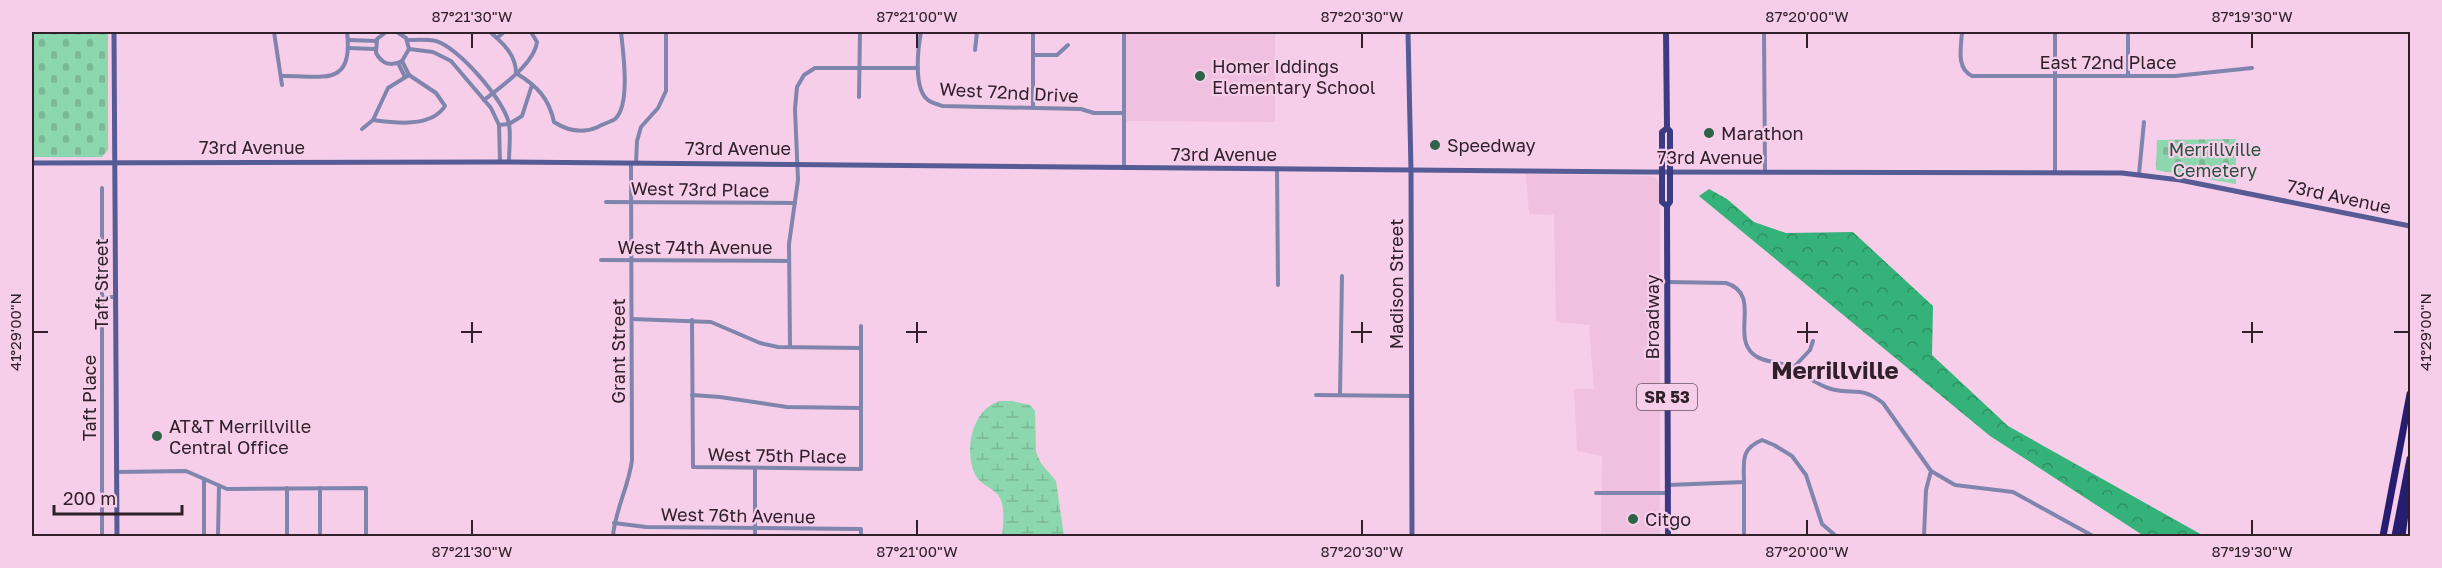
<svg xmlns="http://www.w3.org/2000/svg" width="2442" height="568" font-family="'Golos Text',sans-serif">
	<defs>
		<pattern id="forest-crowns" width="20" height="18" patternUnits="userSpaceOnUse" patternTransform="scale(1.5)"><rect width="20" height="18" fill="#35b279"/><path d="M2 6a3 3 0 1 1 6 0M12 15a3 3 0 1 1 6 0" fill="none" stroke="#2d9063"/></pattern>
		<pattern id="wetland-marsh" width="20" height="14" patternUnits="userSpaceOnUse" patternTransform="scale(1.5)"><rect width="20" height="14" fill="#8dd7ae"/><path d="M1 5h8M5 5V1M11 12h8M15 12V8" fill="none" stroke="#7ab896"/></pattern>
		<pattern id="cemetery-stones" width="16" height="16" patternUnits="userSpaceOnUse" patternTransform="scale(1.5)"><rect width="16" height="16" fill="#8dd7ae"/><path d="M2 7V4a2 2 0 0 1 4 0v3zM10 15v-3a2 2 0 0 1 4 0v3z" fill="#7ab896"/></pattern>
	</defs>
	<rect width="100%" height="100%" fill="#f7cee9"/>
	<g fill="#efc0df">
		<path d="M 1126,32 L 1275,32 L 1275,122 L 1124,121 Z"/>
		<path d="M 1526,174 L 1650,176 L 1655,177 L 1660,184 L 1660,536 L 1601,536 L 1602,456 L 1577,451 L 1574,389 L 1594,389 L 1589,325 L 1556,322 L 1554,215 L 1529,214 Z"/>
	</g>
	<path fill="url(#forest-crowns)" d="M 1709,189 L 1727,199 L 1754,222 L 1786,233 L 1853,232 L 1933,306 L 1932,355 L 2008,426 L 2204,536 L 2144,536 L 1990,436 L 1699,196 Z"/>
	<path fill="url(#wetland-marsh)" d="M 1000,401 L 1012,401 L 1030,405 L 1035,411 L 1036,452 L 1041,463 L 1056,481 L 1064,536 L 1002,536 C 1003,524 1006,505 998,495 C 991,486 978,484 974,472 C 964,448 973,408 1000,401 Z"/>
	<g fill="url(#cemetery-stones)">
		<path d="M 32,32 L 108,32 L 108,150 L 102,157 L 32,157 Z"/>
		<path d="M 2236,139 L 2236,184 L 2156,170 L 2157,140 Z"/>
	</g>
	<g fill="none" stroke-linecap="round" stroke-linejoin="round">
		<g stroke="#8085ae" stroke-width="4">
			<path d="M 274,32 L 282,85"/>
			<path d="M 386,32 L 377,39 L 376,53 C 382,64 391,67 402,61 L 409,49 L 406,38 L 397,32"/>
			<path d="M 490,32 C 503,43 516,55 516,73 C 537,86 549,98 554,122 C 568,131 582,134 598,127 C 602,124 611,122 615,119 C 631,105 623,51 621,32"/>
			<path d="M 921,32 C 918,48 913,89 928,100 C 931,103 938,104 942,106 L 1081,109 L 1094,113 L 1124,113"/>
			<path d="M 1124,32 L 1124,168"/>
			<path d="M 1764,32 L 1765,172"/>
			<path d="M 1962,32 C 1961,48 1956,68 1972,76 L 2175,76 L 2252,68"/>
			<path d="M 2055,32 L 2055,172"/>
			<path d="M 497,38 L 504,32"/>
			<path d="M 348,40 L 377,41"/>
			<path d="M 407,40 C 416,40 427,39 436,41 C 458,47 505,101 509,124 C 511,136 509,150 509,162"/>
			<path d="M 348,48 L 375,49"/>
			<path d="M 409,49 L 433,52 L 451,61 L 491,108 L 499,125 L 500,162"/>
			<path d="M 975,50 L 977,32"/>
			<path d="M 1034,55 L 1057,55 L 1068,45"/>
			<path d="M 398,63 L 405,77"/>
			<path d="M 2128,75 L 2128,32"/>
			<path d="M 281,76 C 321,75 354,89 347,32"/>
			<path d="M 859,97 L 860,32"/>
			<path d="M 484,100 C 501,87 534,64 537,42 L 531,32"/>
			<path d="M 1033,108 L 1033,32"/>
			<path d="M 373,120 C 395,123 431,128 445,106 L 436,93 L 409,75 L 402,61"/>
			<path d="M 499,125 L 509,124 L 522,116 L 532,85"/>
			<path d="M 362,129 L 373,120 L 388,88 L 409,75"/>
			<path d="M 636,163 L 637,141 L 641,127 L 658,108 L 666,91 L 666,32"/>
			<path d="M 1277,169 L 1278,285"/>
			<path d="M 2139,174 L 2144,122"/>
			<path d="M 102,188 L 102,536"/>
			<path d="M 606,202 L 795,203"/>
			<path d="M 601,260 L 789,261"/>
			<path d="M 1668,282 L 1726,283 C 1762,294 1731,335 1753,354 C 1763,363 1779,361 1791,367 C 1805,374 1816,385 1831,389 C 1854,395 1862,386 1883,403 L 1931,471 L 1955,485 L 2013,492 L 2093,536"/>
			<path d="M 102,297 L 116,297"/>
			<path d="M 632,319 L 711,322 L 760,343 L 778,347 L 860,348"/>
			<path d="M 692,320 L 693,467 L 861,469 L 861,326"/>
			<path d="M 790,347 L 789,244 L 798,180 L 795,109 L 797,87 L 804,75 L 815,68 L 918,68"/>
			<path d="M 1793,368 L 1810,350 L 1813,341"/>
			<path d="M 692,395 L 720,397 L 787,407 L 861,408"/>
			<path d="M 1316,395 L 1411,396"/>
			<path d="M 1340,395 L 1342,276"/>
			<path d="M 755,468 L 755,536"/>
			<path d="M 117,472 L 186,471 L 227,489 L 366,488 L 366,536"/>
			<path d="M 1744,482 L 1744,536"/>
			<path d="M 1668,485 L 1744,482 C 1744,462 1740,449 1762,440 L 1774,445 L 1792,456 L 1806,475 L 1822,524 L 1836,536"/>
			<path d="M 287,488 L 287,536"/>
			<path d="M 320,488 L 320,536"/>
			<path d="M 1596,493 L 1668,493"/>
			<path d="M 614,523 L 646,527 L 861,529 L 861,536"/>
			<path d="M 204,536 L 204,479"/>
			<path d="M 218,536 L 219,486"/>
			<path d="M 613,536 C 615,510 629,486 632,460 L 631,163"/>
			<path d="M 1924,536 L 1926,490 L 1931,471"/>
		</g>
		<g stroke="#565b96" stroke-width="5">
			<path d="M 114,32 L 117,536"/>
			<path d="M 1408,32 L 1411,170 L 1412,536"/>
			<path d="M 32,163 L 500,162 L 1644,172 L 2122,173 L 2180,180 L 2410,226"/>
		</g>
		<g stroke="#3b3b83" stroke-width="6">
			<path d="M 1666,32 L 1667,128 L 1670,131 L 1670,202 L 1667,206 L 1668,536"/>
			<path d="M 1667,128 L 1662,132 L 1662,202 L 1667,206"/>
		</g>
		<g stroke="#261d71" stroke-width="7">
			<path d="M 2383,536 L 2410,394"/>
			<path d="M 2395,536 L 2410,459"/>
			<path d="M 2402,536 L 2410,478"/>
		</g>
	</g>
	<path fill="none" stroke="#2f202a" stroke-width="2" d="M 472,33 L 472,48M 917,33 L 917,48M 1362,33 L 1362,48M 1807,33 L 1807,48M 2252,33 L 2252,48M 472,322 L 472,343M 917,322 L 917,343M 1362,322 L 1362,343M 1807,322 L 1807,343M 2252,322 L 2252,343M 33,332 L 48,332M 461,332 L 482,332M 906,332 L 927,332M 1351,332 L 1372,332M 1797,332 L 1818,332M 2242,332 L 2263,332M 2394,332 L 2409,332M 472,520 L 472,535M 917,520 L 917,535M 1362,520 L 1362,535M 1807,520 L 1807,535M 2252,520 L 2252,535"/>
	<g fill="#2f6348" stroke="#f7cee9" stroke-width="2">
		<circle cx="1200" cy="76" r="6"/>
		<circle cx="1709" cy="133" r="6"/>
		<circle cx="1435" cy="145" r="6"/>
		<circle cx="157" cy="436" r="6"/>
		<circle cx="1633" cy="519" r="6"/>
	</g>
	<g text-anchor="middle" dominant-baseline="central" stroke-width="4.5" stroke-linejoin="round" paint-order="stroke">
		<rect fill="#f7cee9" stroke="#6b5463" stroke-width="1.5" x="1637" y="384" width="60" height="26" rx="4.5"/>
		<g font-size="16" font-weight="bold" fill="#2f202a">
			<text x="1667" y="397">SR 53</text>
		</g>
		<g font-size="18" fill="#2f202a" stroke="#f7cee9">
			<text x="2108" y="62">East 72nd Place</text>
			<text transform="translate(1009 92) rotate(3)">West 72nd Drive</text>
			<text x="252" y="147">73rd Avenue</text>
			<text x="738" y="148">73rd Avenue</text>
			<text x="1224" y="154">73rd Avenue</text>
			<text x="1710" y="157">73rd Avenue</text>
			<text transform="translate(700 189) rotate(1)">West 73rd Place</text>
			<text transform="translate(2339 196) rotate(12)">73rd Avenue</text>
			<text x="695" y="247">West 74th Avenue</text>
			<text transform="translate(101 284) rotate(-90)">Taft Street</text>
			<text transform="translate(1396 284) rotate(-90)">Madison Street</text>
			<text transform="translate(1652 317) rotate(-90)">Broadway</text>
			<text transform="translate(618 351) rotate(-90)">Grant Street</text>
			<text transform="translate(89 398) rotate(-90)">Taft Place</text>
			<text transform="translate(777 455) rotate(1)">West 75th Place</text>
			<text transform="translate(738 515) rotate(1)">West 76th Avenue</text>
		</g>
		<g font-size="18" fill="#2f202a" stroke="#f7cee9" text-anchor="start">
			<text x="1212" y="66">Homer Iddings<tspan x="1212" dy="21">Elementary School</tspan></text>
			<text x="1721" y="133">Marathon</text>
			<text x="1447" y="145">Speedway</text>
			<text x="169" y="426">AT&amp;T Merrillville<tspan x="169" dy="21">Central Office</tspan></text>
			<text x="1645" y="519">Citgo</text>
		</g>
		<g font-size="18" fill="#22523a" stroke="#f7cee9">
			<text x="2215" y="149">Merrillville<tspan x="2215" dy="21">Cemetery</tspan></text>
		</g>
		<g font-size="24" font-weight="bold" fill="#2f202a" stroke="#f7cee9">
			<text x="1835" y="369">Merrillville</text>
		</g>
	</g>
	<rect width="2442" height="568" fill="none" stroke="#f7cee9" stroke-width="66"/>
	<path d="M54 505v9h128v-9" fill="none" stroke="#2f202a" stroke-width="3"/>
	<text x="63" y="505" font-size="18" fill="#2f202a" stroke="#f7cee9" stroke-width="4.5" paint-order="stroke">200 m</text>
	<rect x="33" y="33" width="2376" height="502" fill="none" stroke="#2f202a" stroke-width="2"/>
	<g font-size="15" text-anchor="middle" fill="#2f202a">
		<text x="472" y="22">87°21'30"W</text>
		<text x="917" y="22">87°21'00"W</text>
		<text x="1362" y="22">87°20'30"W</text>
		<text x="1807" y="22">87°20'00"W</text>
		<text x="2252" y="22">87°19'30"W</text>
		<text transform="translate(16 332) rotate(-90)" y="5">41°29'00"N</text>
		<text transform="translate(2426 332) rotate(-90)" y="5">41°29'00"N</text>
		<text x="472" y="557">87°21'30"W</text>
		<text x="917" y="557">87°21'00"W</text>
		<text x="1362" y="557">87°20'30"W</text>
		<text x="1807" y="557">87°20'00"W</text>
		<text x="2252" y="557">87°19'30"W</text>
	</g>
</svg>
